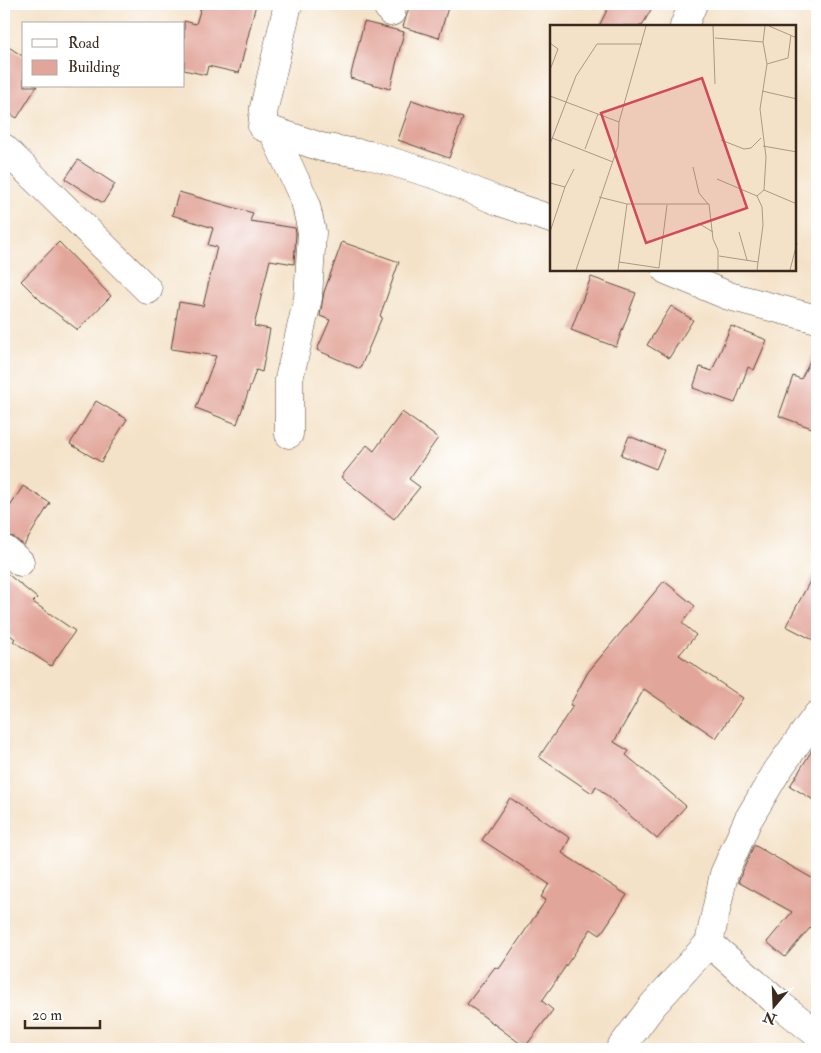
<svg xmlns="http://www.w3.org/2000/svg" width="821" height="1053" font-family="'IM FELL Double Pica',serif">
	<rect width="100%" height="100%" fill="#fff"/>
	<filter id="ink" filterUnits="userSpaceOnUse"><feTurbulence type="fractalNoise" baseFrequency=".02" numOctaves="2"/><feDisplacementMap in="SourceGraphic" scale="10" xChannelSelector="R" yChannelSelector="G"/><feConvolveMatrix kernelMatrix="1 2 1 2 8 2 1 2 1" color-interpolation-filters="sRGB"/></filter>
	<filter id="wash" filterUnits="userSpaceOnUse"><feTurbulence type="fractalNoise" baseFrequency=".0096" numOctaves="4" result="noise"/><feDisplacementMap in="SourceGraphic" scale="20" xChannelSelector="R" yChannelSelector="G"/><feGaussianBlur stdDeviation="1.12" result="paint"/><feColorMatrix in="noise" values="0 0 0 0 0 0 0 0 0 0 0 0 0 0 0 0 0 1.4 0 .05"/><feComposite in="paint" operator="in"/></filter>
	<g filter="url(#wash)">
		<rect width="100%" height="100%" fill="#f4e2c8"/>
		<g id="blocks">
			<g fill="#e2a59a">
				<path d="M 202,4 L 256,4 L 239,73 L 208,66 L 206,75 L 184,70 L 184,21 L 196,24 Z"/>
				<path d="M 410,4 L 449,4 L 439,38 L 403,27 Z"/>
				<path d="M 610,4 L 654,4 L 642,26 L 599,26 Z"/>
				<path d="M 364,22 L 404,32 L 390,89 L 350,78 Z"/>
				<path d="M 4,44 L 24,57 L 24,86 L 37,86 L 17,118 L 4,110 Z"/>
				<path d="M 412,100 L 463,118 L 449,158 L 398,140 Z"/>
				<path d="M 78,160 L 115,184 L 103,203 L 65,179 Z"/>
				<path d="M 179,192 L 253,213 L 250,221 L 295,228 L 296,233 L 294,264 L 270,260 L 254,326 L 270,329 L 262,372 L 256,370 L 237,424 L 196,408 L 216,356 L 171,349 L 179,302 L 203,306 L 217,247 L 208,245 L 213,228 L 172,215 Z"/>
				<path d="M 59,242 L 111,296 L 78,330 L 43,303 L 21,281 Z"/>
				<path d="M 342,242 L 399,262 L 380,316 L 382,317 L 360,369 L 317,350 L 330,320 L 320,316 L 324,292 Z"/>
				<path d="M 591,277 L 636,293 L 616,347 L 571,330 Z"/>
				<path d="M 671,306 L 693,320 L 669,358 L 647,345 Z"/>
				<path d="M 731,326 L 767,340 L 754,370 L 748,367 L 735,403 L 693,388 L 700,367 L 712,371 Z"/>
				<path d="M 817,346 L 817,430 L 779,416 L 793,376 L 801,379 Z"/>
				<path d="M 96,401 L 127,419 L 101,462 L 70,444 Z"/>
				<path d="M 402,412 L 438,438 L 409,479 L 420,487 L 394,519 L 341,477 L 367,445 L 374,451 Z"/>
				<path d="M 629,436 L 664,450 L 656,469 L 621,455 Z"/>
				<path d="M 23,486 L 50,503 L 24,545 L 13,537 L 4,534 L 4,516 Z"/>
				<path d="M 817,568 L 817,642 L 786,626 Z"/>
				<path d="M 4,571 L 37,598 L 33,602 L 75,631 L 51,666 L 13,641 L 15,639 L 4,630 Z"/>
				<path d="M 664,581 L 695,606 L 682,623 L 696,635 L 679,655 L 743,698 L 716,738 L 644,689 L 614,742 L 629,751 L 626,755 L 686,806 L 657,839 L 596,786 L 592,793 L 539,757 L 573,706 L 570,705 L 588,672 Z"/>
				<path d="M 817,742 L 817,802 L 790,786 Z"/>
				<path d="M 510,798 L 570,838 L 562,853 L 627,895 L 600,935 L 591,929 L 542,1001 L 553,1010 L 525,1047 L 467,1004 L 495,967 L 499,969 L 546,900 L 541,897 L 549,884 L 482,840 Z"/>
				<path d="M 754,845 L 817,881 L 817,920 L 785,957 L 767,942 L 792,912 L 738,882 Z"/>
			</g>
		</g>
	</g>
	<g filter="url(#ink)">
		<use href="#blocks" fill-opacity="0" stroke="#574638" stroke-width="1"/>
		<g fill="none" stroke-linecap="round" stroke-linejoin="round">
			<defs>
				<g id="minor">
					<path d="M 288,4 L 264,108 L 262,127 L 321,147 L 370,155 L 439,176 L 500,202 L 551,219"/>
					<path d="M 386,4 L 391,12"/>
					<path d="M 684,26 L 693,4"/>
					<path d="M 273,132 L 305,201 L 312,232 L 308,298 L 289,379 L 289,434"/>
					<path d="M 4,148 L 148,290"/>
					<path d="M 666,270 L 729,296 L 817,319"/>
					<path d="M 4,549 L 20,562"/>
					<path d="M 709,943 L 778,1003 L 817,1034"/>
					<path d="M 620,1049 L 653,1005 L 709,943 L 724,874 L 748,820 L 777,771 L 817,715"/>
				</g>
			</defs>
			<use href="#minor" stroke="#574638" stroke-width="29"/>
			<use href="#minor" stroke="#fff" stroke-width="28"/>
		</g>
	</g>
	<g transform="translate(550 25)">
		<rect width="246" height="246" fill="#f4e2c8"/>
		<path fill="none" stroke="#aa9884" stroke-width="1" d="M 163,1 L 165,59M 219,1 L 247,13M 165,13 L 213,17M 0,18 L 8,24 L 0,45M 217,39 L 238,33 L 241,10M 212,66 L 247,74M 0,71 L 69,97M 2,113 L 63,137M 171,115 L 194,124 L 201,123 L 211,113M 0,119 L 26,51 L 47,19 L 92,19M 213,121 L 247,127M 35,124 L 48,89M 143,142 L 149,168 L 158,179M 167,154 L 207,171M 0,158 L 15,162 L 0,207M 15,162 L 24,144M 214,165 L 216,132 L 210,84 L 217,39 L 213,17 L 215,1M 214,165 L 247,179M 49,172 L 77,179 L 159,179 L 163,214 L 168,225 L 168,245M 148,198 L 163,207M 189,207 L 197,235M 169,231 L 208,237M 69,237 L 109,243 L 117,180M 26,245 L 68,121 L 69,97 L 96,1M 68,245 L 77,179M 207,245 L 213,200 L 212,182 L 207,171 L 214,165M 240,245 L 247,218"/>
		<path fill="#d1495b" fill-opacity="0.15" stroke="#d1495b" stroke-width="2.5" d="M 152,53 L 197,183 L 96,218 L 51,88 Z"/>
		<rect width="246" height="246" fill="none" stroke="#3b2a1e" stroke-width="2.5"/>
	</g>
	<rect width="821" height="1053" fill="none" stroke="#fff" stroke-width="20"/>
	<rect x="22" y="22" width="162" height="65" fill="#ffffff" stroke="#b1aaa5"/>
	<rect x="32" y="39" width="25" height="8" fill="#ffffff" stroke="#b1aaa5"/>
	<text x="68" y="48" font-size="15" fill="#3b2a1e">Road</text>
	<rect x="32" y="60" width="25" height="15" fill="#e2a59a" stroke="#b1aaa5"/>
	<text x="68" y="72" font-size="15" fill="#3b2a1e">Building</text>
	<g transform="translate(774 1006) rotate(199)" stroke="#ffffff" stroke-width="4" paint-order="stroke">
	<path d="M0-4L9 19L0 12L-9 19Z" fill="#3b2a1e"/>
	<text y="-8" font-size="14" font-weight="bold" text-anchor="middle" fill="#3b2a1e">N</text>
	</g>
	<path d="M25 1020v8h75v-8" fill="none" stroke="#3b2a1e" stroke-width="2.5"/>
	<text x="32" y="1020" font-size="15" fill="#3b2a1e" stroke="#ffffff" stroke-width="4" paint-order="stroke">20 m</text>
</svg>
